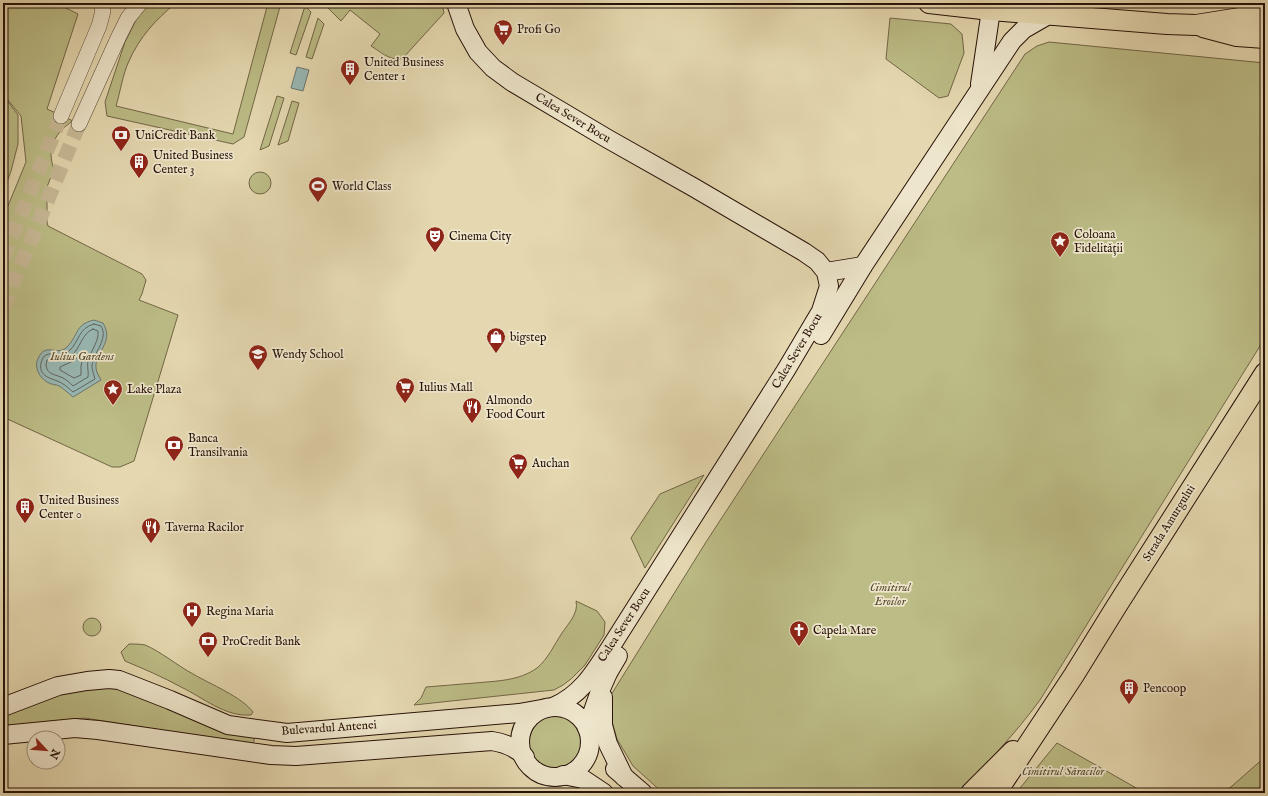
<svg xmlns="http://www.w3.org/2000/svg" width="1268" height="796" font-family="'IM FELL English',serif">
	<rect width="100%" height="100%" fill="#e5d8b0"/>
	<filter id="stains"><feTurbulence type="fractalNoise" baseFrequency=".005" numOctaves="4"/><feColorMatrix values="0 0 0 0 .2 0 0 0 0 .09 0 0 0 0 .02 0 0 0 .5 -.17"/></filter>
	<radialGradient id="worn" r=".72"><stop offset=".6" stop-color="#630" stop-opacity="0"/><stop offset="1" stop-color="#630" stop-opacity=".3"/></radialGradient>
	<g fill="#bcbc86" stroke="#726646">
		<path d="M 3,3 L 56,3 L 78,14 L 47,109 L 73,121 C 55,132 46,149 54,169 L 47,187 L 47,222 L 48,226 L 142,274 L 146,280 L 142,294 L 139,300 L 178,315 L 134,461 L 120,467 L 112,467 L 3,417 L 3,218 L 26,162 L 21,116 L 3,94 Z"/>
		<path d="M 150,3 L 176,3 C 156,19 139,38 129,61 C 123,73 120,93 116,106 L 233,134 L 268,3 L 281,3 L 244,137 L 233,144 L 107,116 L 105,102 L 125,42 L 137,18 Z"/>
		<path d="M 323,3 L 442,3 L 444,13 L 403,58 C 391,62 381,52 371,46 L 380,34 L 350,10 L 341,21 Z"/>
		<path d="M 305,6 L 311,12 L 296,55 L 290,53 Z"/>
		<path d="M 318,18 L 324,24 L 312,59 L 306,57 Z"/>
		<path d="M 890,18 L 951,24 L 962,34 L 964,53 L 948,96 L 939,98 L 886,59 Z"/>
		<path d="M 1049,42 L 1265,63 L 1265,338 L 1040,700 C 1016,733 987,763 959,793 L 663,793 L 633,766 L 617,739 L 612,722 L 611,695 L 706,542 L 1025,54 L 1037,46 Z"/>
		<path d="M 3,95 L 18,115 L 18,144 L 11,171 L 7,182 L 3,186 Z"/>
		<path d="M 277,96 L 284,98 L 269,146 L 260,150 Z"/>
		<path d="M 292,101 L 299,103 L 288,141 L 278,145 Z"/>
		<circle cx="260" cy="183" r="11"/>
		<path d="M 704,475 L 645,568 L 631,538 L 660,494 Z"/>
		<path d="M 576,601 L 597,611 L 605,622 L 604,635 L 585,665 L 571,679 L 563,685 L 554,690 L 414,705 L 421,698 L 426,687 C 442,686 459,684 475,683 C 496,681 519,681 537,668 C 548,659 554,645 562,633 C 568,624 579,613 576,601 Z"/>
		<circle cx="92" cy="627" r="9"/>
		<path d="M 129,644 C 134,644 140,644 145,645 C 160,651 178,666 193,674 C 210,684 242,697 253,712 L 251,715 C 225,717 204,698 181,687 C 163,677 144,669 125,661 L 121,652 Z"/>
		<path d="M 108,686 L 255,733 L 253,747 L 197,736 L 85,718 L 3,726 L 3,714 L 58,691 Z"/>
		<path d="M 564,708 C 570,710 577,713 582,719 C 593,734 593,760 575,770 C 571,772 567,773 563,774 C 551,777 541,775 532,767 C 521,756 518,737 526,724 C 527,722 529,719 531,717 C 536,714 557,710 564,708 Z"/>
		<path d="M 1057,743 L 1145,793 L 1016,793 Z"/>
		<path d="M 1265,757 L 1265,793 L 1224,793 Z"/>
	</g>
	<g fill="#98b8b4" stroke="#6b756f">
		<path d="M 297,67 L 309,70 L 303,91 L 291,88 Z"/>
		<path d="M 94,320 L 103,323 C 115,343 94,352 96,368 C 96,372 99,376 101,380 L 73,397 C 69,394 65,390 61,387 C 57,384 51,385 47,382 C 40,378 35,369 37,361 C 39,357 40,353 44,351 C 52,347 59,355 67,347 C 79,335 74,325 94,320 Z"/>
	</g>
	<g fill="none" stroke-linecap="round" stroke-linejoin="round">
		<g stroke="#60645e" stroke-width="1">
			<path d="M 94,324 L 101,326 C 109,339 93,353 92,366 C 92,370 94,375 95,379 L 73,392 C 69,389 67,386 63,384 C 55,378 38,379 41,363 C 42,360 43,356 46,355 C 54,351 60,359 69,351 C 80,341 78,328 94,324 Z"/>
			<path d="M 93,329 L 98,331 C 99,341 92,349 89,358 C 86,365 89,371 88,377 L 73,386 C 70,383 67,380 63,378 C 55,374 47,375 46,365 L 47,360 C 57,357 61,364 71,356 C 81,348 81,334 93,329 Z"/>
			<path d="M 80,356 L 83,357 L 81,366 L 81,375 L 74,378 L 60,370 L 60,367 L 73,361 Z"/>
		</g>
		<g stroke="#c8ba97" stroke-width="15" stroke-dasharray="15 8" stroke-linecap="butt">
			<path d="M 3,258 L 61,116"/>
			<path d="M 3,308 L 79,124"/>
		</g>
		<defs>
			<g id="tertiary">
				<path d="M 61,116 L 99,26 L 103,11 L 101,3"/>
				<path d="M 79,124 L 119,36 L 128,18 L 140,3"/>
			</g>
			<g id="secondary">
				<path d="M 456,3 L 465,29 L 478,52 L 493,68 L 512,82 L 608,139 L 693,187 L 804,252 L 817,261 L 826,272 L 829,286 L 821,311 L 786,370 L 610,648 C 594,673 581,695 553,707"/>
				<path d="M 980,84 L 991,10"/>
				<path d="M 826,272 L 863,266"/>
				<path d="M 821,335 L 863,266 L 1012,41 L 1024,29 L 1050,14"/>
				<path d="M 603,697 L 603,725 L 608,744 L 624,777"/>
				<path d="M 3,707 L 58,686 L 87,681 L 109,679 L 119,680 L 170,700 L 228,725 L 287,733 L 519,713 L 547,708"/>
				<circle cx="555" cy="742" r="35"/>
				<path d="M 587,728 L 600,691 L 608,673 L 618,656"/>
				<path d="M 3,735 L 75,728 L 98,730 L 271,755 L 296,756 L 492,741 C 504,743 516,747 525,757"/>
				<path d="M 615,769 L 643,793"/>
				<path d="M 563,775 L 583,779 L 604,793"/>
			</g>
			<g id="primary">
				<path d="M 929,3 L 991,10 L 1167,24 L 1196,25 L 1240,18 L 1265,18"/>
				<path d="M 1203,27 L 1237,36 L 1265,38"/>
				<path d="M 971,793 L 1013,751"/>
				<path d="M 996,793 L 1074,675 L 1116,607 L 1265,373"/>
			</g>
		</defs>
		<use href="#tertiary" stroke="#564331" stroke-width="16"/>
		<use href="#secondary" stroke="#271107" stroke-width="20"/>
		<use href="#primary" stroke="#271107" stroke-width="22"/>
		<use href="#tertiary" stroke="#eee6cc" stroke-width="15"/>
		<use href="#secondary" stroke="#eee6cc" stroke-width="18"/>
		<use href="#primary" stroke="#e5d8b0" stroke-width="20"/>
	</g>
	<defs>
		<symbol id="supermarket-pin" viewBox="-11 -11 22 30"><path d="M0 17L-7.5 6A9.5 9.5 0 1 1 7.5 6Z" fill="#8f2418" stroke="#eee6cc"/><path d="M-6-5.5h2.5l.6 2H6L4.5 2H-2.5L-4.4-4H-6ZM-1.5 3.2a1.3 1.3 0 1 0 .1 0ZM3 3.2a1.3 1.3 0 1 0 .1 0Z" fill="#fff"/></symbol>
		<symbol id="building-pin" viewBox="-11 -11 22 30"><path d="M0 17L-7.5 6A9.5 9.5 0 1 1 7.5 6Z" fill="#8f2418" stroke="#eee6cc"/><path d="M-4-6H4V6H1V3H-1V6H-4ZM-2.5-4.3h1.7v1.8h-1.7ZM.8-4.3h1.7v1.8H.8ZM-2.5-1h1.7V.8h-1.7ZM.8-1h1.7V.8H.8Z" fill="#fff"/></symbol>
		<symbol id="bank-pin" viewBox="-11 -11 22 30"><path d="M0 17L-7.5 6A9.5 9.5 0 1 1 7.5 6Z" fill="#8f2418" stroke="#eee6cc"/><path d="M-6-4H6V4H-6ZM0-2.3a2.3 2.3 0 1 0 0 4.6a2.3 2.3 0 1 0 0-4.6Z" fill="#fff"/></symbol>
		<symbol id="stadium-pin" viewBox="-11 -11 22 30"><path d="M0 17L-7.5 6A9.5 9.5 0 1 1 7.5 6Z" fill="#8f2418" stroke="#eee6cc"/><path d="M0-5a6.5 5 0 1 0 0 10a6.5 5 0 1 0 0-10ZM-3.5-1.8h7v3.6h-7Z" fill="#fff"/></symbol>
		<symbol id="theatre-pin" viewBox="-11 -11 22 30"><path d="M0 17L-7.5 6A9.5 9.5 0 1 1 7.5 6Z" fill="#8f2418" stroke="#eee6cc"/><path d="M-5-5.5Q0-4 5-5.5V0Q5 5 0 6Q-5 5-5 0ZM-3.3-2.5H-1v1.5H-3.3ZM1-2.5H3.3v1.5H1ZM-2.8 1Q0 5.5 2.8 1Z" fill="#fff"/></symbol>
		<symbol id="sight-pin" viewBox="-11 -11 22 30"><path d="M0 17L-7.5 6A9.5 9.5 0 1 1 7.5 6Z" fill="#8f2418" stroke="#eee6cc"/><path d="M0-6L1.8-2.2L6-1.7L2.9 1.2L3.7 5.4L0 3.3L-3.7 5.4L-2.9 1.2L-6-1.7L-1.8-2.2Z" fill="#fff"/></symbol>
		<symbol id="shop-pin" viewBox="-11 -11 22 30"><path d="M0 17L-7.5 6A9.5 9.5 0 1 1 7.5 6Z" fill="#8f2418" stroke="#eee6cc"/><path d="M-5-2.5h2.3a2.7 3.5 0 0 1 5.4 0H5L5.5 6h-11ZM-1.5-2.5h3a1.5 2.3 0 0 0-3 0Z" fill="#fff"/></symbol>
		<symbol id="school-pin" viewBox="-11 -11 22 30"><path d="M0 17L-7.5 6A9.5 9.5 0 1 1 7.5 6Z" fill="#8f2418" stroke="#eee6cc"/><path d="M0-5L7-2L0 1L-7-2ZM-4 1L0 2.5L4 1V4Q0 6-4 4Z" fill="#fff"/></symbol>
		<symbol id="restaurant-pin" viewBox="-11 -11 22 30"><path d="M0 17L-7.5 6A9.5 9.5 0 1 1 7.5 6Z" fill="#8f2418" stroke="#eee6cc"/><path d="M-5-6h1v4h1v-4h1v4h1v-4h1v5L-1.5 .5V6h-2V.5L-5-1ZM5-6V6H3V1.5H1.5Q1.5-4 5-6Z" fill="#fff"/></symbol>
		<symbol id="hospital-pin" viewBox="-11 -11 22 30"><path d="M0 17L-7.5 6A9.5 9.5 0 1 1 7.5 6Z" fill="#8f2418" stroke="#eee6cc"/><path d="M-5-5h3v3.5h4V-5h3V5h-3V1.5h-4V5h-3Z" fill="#fff"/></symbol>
		<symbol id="church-pin" viewBox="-11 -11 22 30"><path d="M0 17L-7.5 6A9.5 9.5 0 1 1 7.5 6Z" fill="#8f2418" stroke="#eee6cc"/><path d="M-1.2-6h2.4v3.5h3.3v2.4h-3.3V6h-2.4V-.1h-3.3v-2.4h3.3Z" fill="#fff"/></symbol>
	</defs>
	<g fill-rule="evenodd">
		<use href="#supermarket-pin" x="492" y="18" width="22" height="30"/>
		<use href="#building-pin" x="339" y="58" width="22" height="30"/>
		<use href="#bank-pin" x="110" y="124" width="22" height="30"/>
		<use href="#building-pin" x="128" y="151" width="22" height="30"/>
		<use href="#stadium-pin" x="307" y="175" width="22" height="30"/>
		<use href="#theatre-pin" x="424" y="225" width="22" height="30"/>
		<use href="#sight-pin" x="1049" y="230" width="22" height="30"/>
		<use href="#shop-pin" x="485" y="326" width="22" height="30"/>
		<use href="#school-pin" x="247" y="343" width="22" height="30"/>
		<use href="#supermarket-pin" x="394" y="376" width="22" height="30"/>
		<use href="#sight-pin" x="102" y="378" width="22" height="30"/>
		<use href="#restaurant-pin" x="461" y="396" width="22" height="30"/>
		<use href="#bank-pin" x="163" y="434" width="22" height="30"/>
		<use href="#supermarket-pin" x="507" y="452" width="22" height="30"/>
		<use href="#building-pin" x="14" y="496" width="22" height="30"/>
		<use href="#restaurant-pin" x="140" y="516" width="22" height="30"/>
		<use href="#hospital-pin" x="181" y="600" width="22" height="30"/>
		<use href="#church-pin" x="788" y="619" width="22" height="30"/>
		<use href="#bank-pin" x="197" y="630" width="22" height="30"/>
		<use href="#building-pin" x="1118" y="677" width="22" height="30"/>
	</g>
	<g text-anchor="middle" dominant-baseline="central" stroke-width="3.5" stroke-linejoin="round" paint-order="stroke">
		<g font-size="12" fill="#271107" stroke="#eee6cc" text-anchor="start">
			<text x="517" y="29">Profi Go</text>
			<text x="364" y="62">United Business<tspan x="364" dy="14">Center 1</tspan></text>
			<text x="135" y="135">UniCredit Bank</text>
			<text x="153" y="155">United Business<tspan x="153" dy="14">Center 3</tspan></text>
			<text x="332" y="186">World Class</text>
			<text x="1074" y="234">Coloana<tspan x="1074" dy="14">Fidelității</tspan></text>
			<text x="449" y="236">Cinema City</text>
			<text x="510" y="337">bigstep</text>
			<text x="272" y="354">Wendy School</text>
			<text x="419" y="387">Iulius Mall</text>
			<text x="127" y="389">Lake Plaza</text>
			<text x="486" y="400">Almondo<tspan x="486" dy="14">Food Court</tspan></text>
			<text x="188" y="438">Banca<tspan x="188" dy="14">Transilvania</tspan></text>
			<text x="532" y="463">Auchan</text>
			<text x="39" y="500">United Business<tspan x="39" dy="14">Center 0</tspan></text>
			<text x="165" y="527">Taverna Racilor</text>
			<text x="206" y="611">Regina Maria</text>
			<text x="813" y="630">Capela Mare</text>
			<text x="222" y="641">ProCredit Bank</text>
			<text x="1143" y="688">Pencoop</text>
		</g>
		<g font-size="12" fill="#271107" stroke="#eee6cc">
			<text transform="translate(573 118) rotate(31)">Calea Sever Bocu</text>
			<text transform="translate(797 351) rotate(-59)">Calea Sever Bocu</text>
			<text transform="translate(1169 523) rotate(-58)">Strada Amurgului</text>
			<text transform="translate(624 625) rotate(-57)">Calea Sever Bocu</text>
			<text transform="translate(329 728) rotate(-4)">Bulevardul Antenei</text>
		</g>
		<g font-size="12" font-style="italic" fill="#5b4d33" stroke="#eee6cc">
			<text x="82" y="356">Iulius Gardens</text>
			<text x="890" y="587">Cimitirul<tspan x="890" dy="14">Eroilor</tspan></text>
			<text x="1063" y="771">Cimitirul Săracilor</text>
		</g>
	</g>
	<rect width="1268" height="796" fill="none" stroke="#e5d8b0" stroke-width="16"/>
	<rect x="4" y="4" width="1260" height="788" fill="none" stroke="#271107" stroke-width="2"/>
	<rect x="8" y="8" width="1252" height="780" fill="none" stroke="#271107"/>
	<g transform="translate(46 750) rotate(116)"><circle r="19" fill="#eee6cc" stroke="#9e917d"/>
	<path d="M0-3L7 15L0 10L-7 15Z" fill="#8f2418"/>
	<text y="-6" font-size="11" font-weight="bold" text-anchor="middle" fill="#271107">N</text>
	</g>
	<rect width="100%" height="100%" filter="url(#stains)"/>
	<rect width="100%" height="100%" fill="url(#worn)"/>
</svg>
